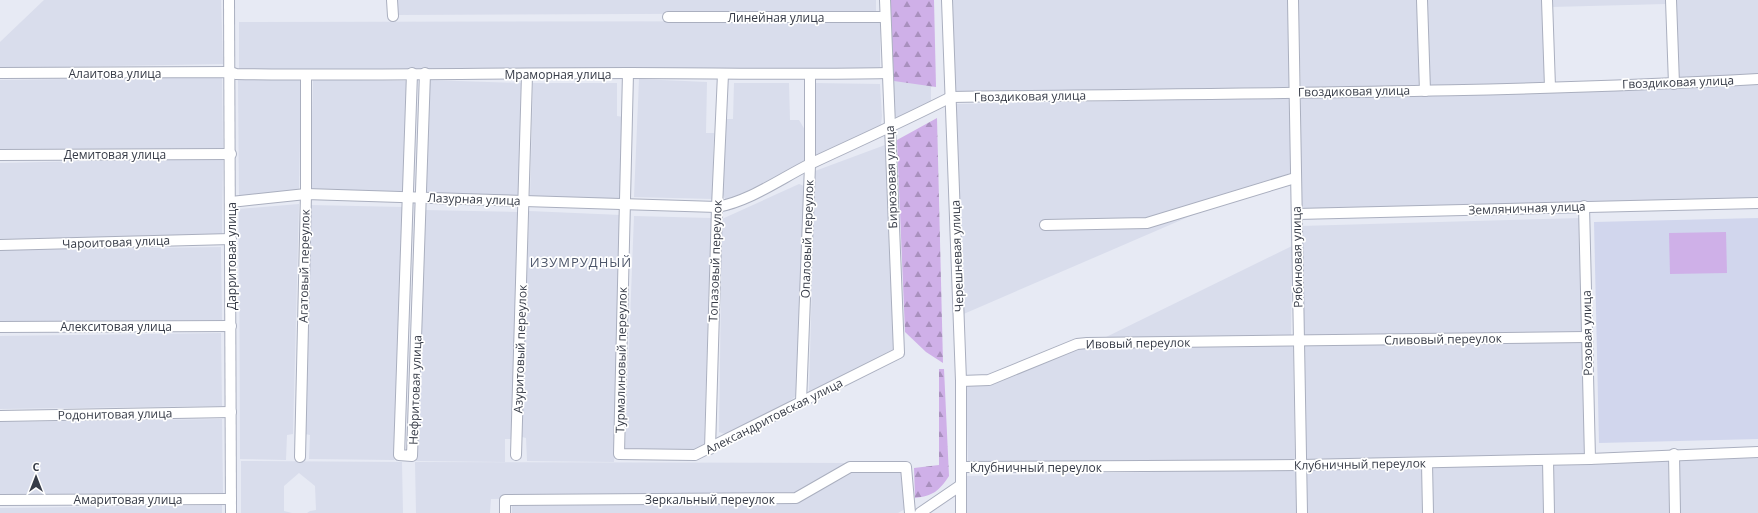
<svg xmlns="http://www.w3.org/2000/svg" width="1758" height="513" font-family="'Open Sans',sans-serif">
	<defs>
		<pattern id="forest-firs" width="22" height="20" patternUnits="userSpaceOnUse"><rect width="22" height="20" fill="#cfb0e8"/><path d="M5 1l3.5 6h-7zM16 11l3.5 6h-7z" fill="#a990be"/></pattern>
	</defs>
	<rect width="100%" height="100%" fill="#e7eaf4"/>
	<g fill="#d9ddec">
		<path d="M 44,0 L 221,0 L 223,64 L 0,68 L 0,42 Z"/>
		<path d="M 394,0 L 876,0 L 876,13 L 395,15 Z"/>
		<path d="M 951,0 L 1288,0 L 1290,87 L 955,93 Z"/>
		<path d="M 1298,0 L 1418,0 L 1421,88 L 1301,89 Z"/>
		<path d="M 1424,0 L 1544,0 L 1546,83 L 1427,87 Z"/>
		<path d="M 1551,0 L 1666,0 L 1666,4 L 1551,7 Z"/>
		<path d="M 1674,0 L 1758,0 L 1758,76 L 1677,78 Z"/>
		<path d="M 880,21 L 880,71 L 239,71 L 239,22 Z"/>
		<path d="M 892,22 L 931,83 L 931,104 L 903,118 L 897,118 L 893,113 Z"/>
		<path d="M 222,77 L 223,150 L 0,153 L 0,80 Z"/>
		<path d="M 313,79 L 408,81 L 404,195 L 310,192 Z"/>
		<path d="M 639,79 L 707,82 L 706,133 L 714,133 L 712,199 L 634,197 Z"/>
		<path d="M 238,80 L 301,80 L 299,192 L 239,196 Z"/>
		<path d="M 429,80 L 521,83 L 519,196 L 425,192 Z"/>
		<path d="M 533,83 L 617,83 L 617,116 L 624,117 L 622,200 L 530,197 Z"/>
		<path d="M 734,83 L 789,83 L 790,120 L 799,120 L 805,130 L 807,162 L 799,169 L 726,201 L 723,195 L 725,119 L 733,119 Z"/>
		<path d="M 815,83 L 880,84 L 882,116 L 881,125 L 876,131 L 820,158 L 815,156 Z"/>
		<path d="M 1758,84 L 1758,203 L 1300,217 L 1301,99 Z"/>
		<path d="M 1291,98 L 1290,173 L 959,316 L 955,104 Z"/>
		<path d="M 885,145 L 894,349 L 809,392 L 815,171 Z"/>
		<path d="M 223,158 L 222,237 L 0,239 L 0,163 Z"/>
		<path d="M 799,184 L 804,186 L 796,396 L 787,403 L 725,434 L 719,432 L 722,219 Z"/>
		<path d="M 299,204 L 293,434 L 287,435 L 286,460 L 240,459 L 239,209 Z"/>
		<path d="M 310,205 L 403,207 L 394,460 L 309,459 L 310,435 L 305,434 Z"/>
		<path d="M 424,210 L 518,212 L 512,439 L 505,439 L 505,462 L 416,461 Z"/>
		<path d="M 529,211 L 621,215 L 614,462 L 527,461 L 526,438 L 522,437 Z"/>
		<path d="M 634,216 L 711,218 L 704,447 L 691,453 L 625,451 Z"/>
		<path d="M 1581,218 L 1583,333 L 1301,339 L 1300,226 Z"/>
		<path d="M 1292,246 L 1291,337 L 1098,341 Z"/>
		<path d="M 221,247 L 222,320 L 0,323 L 0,250 Z"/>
		<path d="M 221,333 L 222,406 L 0,409 L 0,336 Z"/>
		<path d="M 1583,341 L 1587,456 L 1302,460 L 1301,344 Z"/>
		<path d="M 1293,345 L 1295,461 L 968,463 L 966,384 L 1001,381 L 1022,371 L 1082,348 Z"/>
		<path d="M 222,419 L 223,493 L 0,496 L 0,422 Z"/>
		<path d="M 1758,458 L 1758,513 L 1678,513 L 1676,460 Z"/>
		<path d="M 241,461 L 402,462 L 403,513 L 307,513 L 310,511 L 316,510 L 315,486 L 299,473 L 284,486 L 284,511 L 292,513 L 241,513 Z"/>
		<path d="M 1668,461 L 1670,513 L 1553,513 L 1551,464 Z"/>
		<path d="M 415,462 L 853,463 L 798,494 L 491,499 L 490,513 L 416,513 Z"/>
		<path d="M 1545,464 L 1547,513 L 1432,513 L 1430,467 Z"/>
		<path d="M 1422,467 L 1423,513 L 1305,513 L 1304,469 Z"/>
		<path d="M 1297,469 L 1298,513 L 964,513 L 964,476 Z"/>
		<path d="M 854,472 L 903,473 L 905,509 L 898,513 L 512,513 L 512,506 L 799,502 Z"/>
		<path d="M 222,505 L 222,513 L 0,513 L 0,508 Z"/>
	</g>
	<path fill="#d1d6ed" d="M 1758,218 L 1758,439 L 1599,443 L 1594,222 Z"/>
	<path fill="#cfb0e8" d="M 1726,232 L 1727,273 L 1670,274 L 1669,233 Z"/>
	<g fill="url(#forest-firs)">
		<path d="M 890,0 L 934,0 L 936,87 L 894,81 Z"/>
		<path d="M 937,118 L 943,363 L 926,352 L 905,332 L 897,140 Z"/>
		<path d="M 939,369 L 944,369 L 949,476 C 939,491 933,496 915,498 L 914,468 L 939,465 Z"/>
	</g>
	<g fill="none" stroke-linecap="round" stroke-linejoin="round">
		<defs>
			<g id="minor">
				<path d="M 229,0 L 231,513"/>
				<path d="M 392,0 L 393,16"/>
				<path d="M 947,0 L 961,381 L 961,513"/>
				<path d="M 1293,0 L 1302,513"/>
				<path d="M 1422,0 L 1425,91"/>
				<path d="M 1547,0 L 1550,87"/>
				<path d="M 1671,0 L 1674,84"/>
				<path d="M 668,17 L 885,17"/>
				<path d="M 0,73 L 230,72 L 236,74 C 367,76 498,73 629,73 C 715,73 801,75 887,73"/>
				<path d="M 412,73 L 399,455 L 412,456 L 425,73"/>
				<path d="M 628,73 L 619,454 L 695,455 L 899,353 L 885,0"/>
				<path d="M 0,155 L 231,154"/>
				<path d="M 231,202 L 306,194 L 717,207 C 750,201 780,179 810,164 C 857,142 904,121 951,97 C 1220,93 1489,94 1758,79"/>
				<path d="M 1584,206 L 1590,459"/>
				<path d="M 1297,214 L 1758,203"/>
				<path d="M 1045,225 L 1147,223 L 1295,178"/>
				<path d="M 0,245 L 231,239"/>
				<path d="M 0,327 L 231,326"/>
				<path d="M 961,381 L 989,380 L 1077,344 L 1087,343 L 1587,337"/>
				<path d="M 801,402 L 810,165 L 810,75"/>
				<path d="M 0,416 L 231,412"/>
				<path d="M 710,449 L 717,207 L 723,74"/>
				<path d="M 1674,454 L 1675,513"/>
				<path d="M 516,455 L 527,75"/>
				<path d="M 300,457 L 306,194 L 306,75"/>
				<path d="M 1548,460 L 1549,513"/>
				<path d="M 1427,463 L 1428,513"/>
				<path d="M 962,467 L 1301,465 L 1590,459 L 1758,452"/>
				<path d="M 0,500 L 231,499"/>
				<path d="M 505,513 L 505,500 L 796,498 L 850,467 L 906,467 L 910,513"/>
				<path d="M 920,513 L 961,485"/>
			</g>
		</defs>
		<use href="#minor" stroke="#aaafbf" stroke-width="12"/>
		<use href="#minor" stroke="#fff" stroke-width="10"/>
	</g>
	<g text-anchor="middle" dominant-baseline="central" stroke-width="3.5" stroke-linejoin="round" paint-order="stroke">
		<g font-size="12" fill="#363b47" stroke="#fff">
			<text x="776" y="17">Линейная улица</text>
			<text x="115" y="73">Алаитова улица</text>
			<text x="558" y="74">Мраморная улица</text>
			<text transform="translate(1678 82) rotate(-2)">Гвоздиковая улица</text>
			<text transform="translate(1354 91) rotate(-1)">Гвоздиковая улица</text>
			<text transform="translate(1030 96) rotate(-1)">Гвоздиковая улица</text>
			<text x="115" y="154">Демитовая улица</text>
			<text transform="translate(891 177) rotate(-92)">Бирюзовая улица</text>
			<text transform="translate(474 199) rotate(2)">Лазурная улица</text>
			<text transform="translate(1527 208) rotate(-2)">Земляничная улица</text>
			<text transform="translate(807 239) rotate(-88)">Опаловый переулок</text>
			<text transform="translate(116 242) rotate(-2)">Чароитовая улица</text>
			<text transform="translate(231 256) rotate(-90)">Дарритовая улица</text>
			<text transform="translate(957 256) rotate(-92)">Черешневая улица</text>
			<text transform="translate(1297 257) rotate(-91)">Рябиновая улица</text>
			<text transform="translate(715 261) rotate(-88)">Топазовый переулок</text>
			<text transform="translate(304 266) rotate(-89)">Агатовый переулок</text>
			<text x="116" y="326">Алекситовая улица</text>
			<text transform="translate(1587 333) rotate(-91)">Розовая улица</text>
			<text transform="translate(1443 339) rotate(-1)">Сливовый переулок</text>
			<text transform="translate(1138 343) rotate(-1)">Ивовый переулок</text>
			<text transform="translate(520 349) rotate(-88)">Азуритовый переулок</text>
			<text transform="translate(621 360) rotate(-89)">Турмалиновый переулок</text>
			<text transform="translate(415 390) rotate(-88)">Нефритовая улица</text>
			<text transform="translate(115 414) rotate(-1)">Родонитовая улица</text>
			<text transform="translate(774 416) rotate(-27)">Александритовская улица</text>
			<text transform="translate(1360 464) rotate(-1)">Клубничный переулок</text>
			<text x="1036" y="467">Клубничный переулок</text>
			<text x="128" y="499">Амаритовая улица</text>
			<text x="710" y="499">Зеркальный переулок</text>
		</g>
		<g font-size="13" letter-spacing="1" fill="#4d566a" stroke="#fff">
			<text x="581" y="262">ИЗУМРУДНЫЙ</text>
		</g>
	</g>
	<g transform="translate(36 477)" stroke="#ffffff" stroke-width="3" paint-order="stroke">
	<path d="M0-3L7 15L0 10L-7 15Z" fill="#363b47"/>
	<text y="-6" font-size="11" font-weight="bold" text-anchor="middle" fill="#363b47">С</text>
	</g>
</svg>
